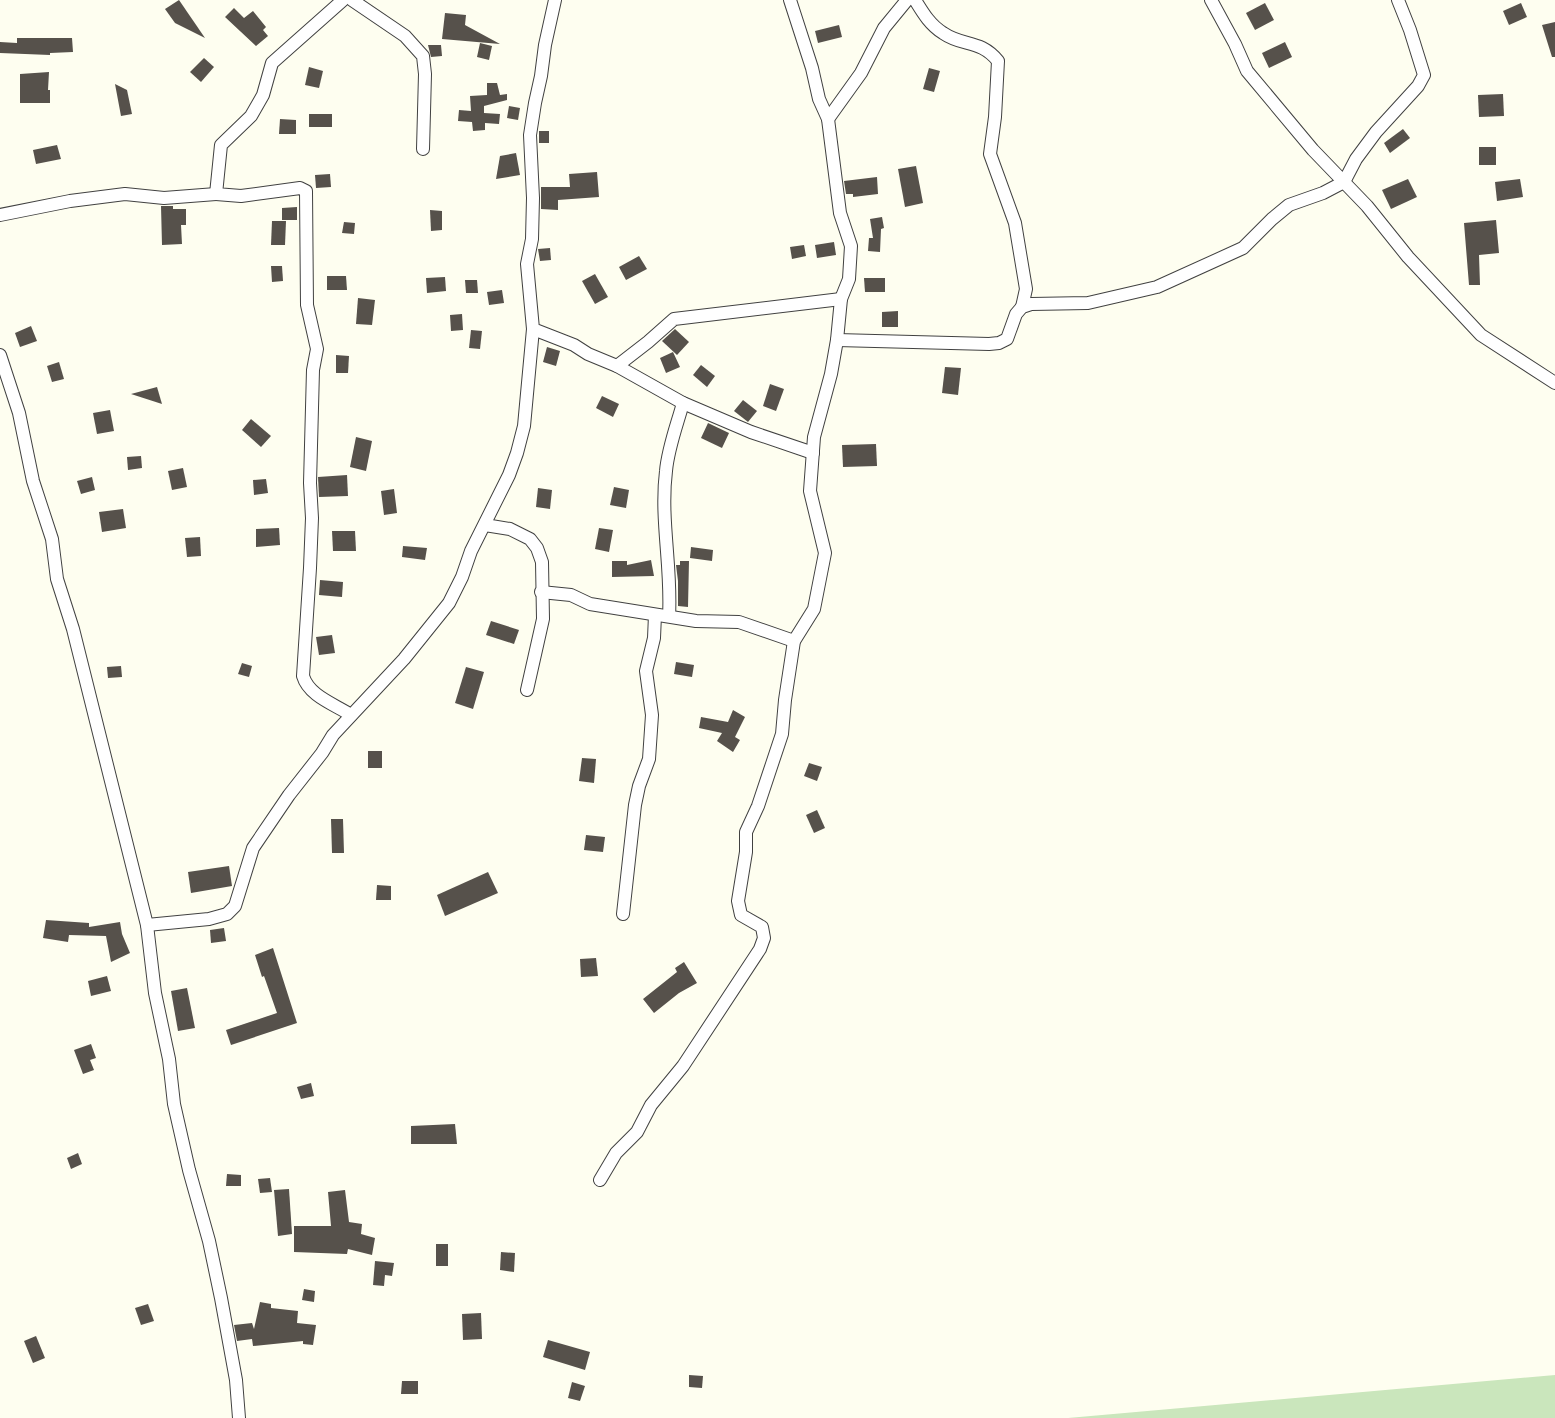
<svg xmlns="http://www.w3.org/2000/svg" width="1555" height="1418" font-family="Lora,serif">
	<rect width="100%" height="100%" fill="#fefef0"/>
	<path fill="#cae6bc" d="M 1555,1375 L 1555,1418 L 1068,1418 Z"/>
	<g fill="#56514b">
		<path d="M 179,0 L 205,38 L 175,23 L 165,9 Z"/>
		<path d="M 1265,3 L 1274,20 L 1255,30 L 1246,13 Z"/>
		<path d="M 1521,3 L 1527,17 L 1509,25 L 1503,11 Z"/>
		<path d="M 234,8 L 244,18 L 253,11 L 266,27 L 263,30 L 268,36 L 256,46 L 225,17 Z"/>
		<path d="M 445,13 L 466,15 L 465,25 L 500,44 L 442,39 Z"/>
		<path d="M 1555,22 L 1555,57 L 1552,57 L 1542,25 Z"/>
		<path d="M 839,25 L 842,37 L 818,43 L 815,31 Z"/>
		<path d="M 17,38 L 72,38 L 73,52 L 50,53 L 50,55 L 0,53 L 0,42 L 17,43 Z"/>
		<path d="M 1285,42 L 1292,57 L 1269,68 L 1262,53 Z"/>
		<path d="M 480,43 L 492,46 L 489,60 L 477,57 Z"/>
		<path d="M 428,45 L 441,45 L 442,56 L 431,57 Z"/>
		<path d="M 204,58 L 214,67 L 201,82 L 190,72 Z"/>
		<path d="M 309,67 L 323,71 L 319,88 L 305,85 Z"/>
		<path d="M 929,68 L 940,71 L 934,92 L 923,89 Z"/>
		<path d="M 49,72 L 48,90 L 50,90 L 50,103 L 20,103 L 20,74 Z"/>
		<path d="M 487,83 L 497,83 L 500,95 L 507,94 L 507,100 L 484,106 L 484,113 L 500,114 L 499,124 L 485,123 L 485,130 L 473,131 L 472,122 L 458,121 L 459,110 L 471,111 L 470,96 L 487,95 Z"/>
		<path d="M 115,84 L 127,90 L 132,114 L 121,116 Z"/>
		<path d="M 1503,94 L 1504,116 L 1479,117 L 1478,95 Z"/>
		<path d="M 509,106 L 520,108 L 518,120 L 507,118 Z"/>
		<rect x="309" y="114" width="23" height="13"/>
		<path d="M 280,119 L 296,120 L 296,134 L 279,134 Z"/>
		<path d="M 1403,129 L 1410,138 L 1390,153 L 1384,143 Z"/>
		<rect x="539" y="131" width="10" height="12"/>
		<path d="M 57,145 L 61,159 L 36,164 L 33,150 Z"/>
		<rect x="1479" y="147" width="17" height="18"/>
		<path d="M 516,153 L 520,175 L 496,179 L 500,156 Z"/>
		<path d="M 916,166 L 923,203 L 905,207 L 898,169 Z"/>
		<path d="M 597,172 L 599,197 L 558,200 L 558,210 L 541,209 L 541,187 L 570,187 L 569,174 Z"/>
		<path d="M 330,174 L 331,187 L 316,188 L 315,175 Z"/>
		<path d="M 877,177 L 878,194 L 853,197 L 853,194 L 846,194 L 844,181 Z"/>
		<path d="M 1408,179 L 1417,197 L 1391,209 L 1382,190 Z"/>
		<path d="M 1520,179 L 1523,197 L 1497,201 L 1495,182 Z"/>
		<path d="M 161,206 L 173,206 L 173,209 L 186,209 L 186,225 L 181,225 L 182,244 L 162,245 Z"/>
		<path d="M 297,207 L 297,220 L 282,220 L 282,208 Z"/>
		<path d="M 430,210 L 442,211 L 442,230 L 431,231 Z"/>
		<path d="M 882,217 L 884,228 L 881,229 L 880,252 L 868,251 L 869,238 L 873,238 L 870,219 Z"/>
		<path d="M 1496,220 L 1499,253 L 1479,255 L 1480,285 L 1469,285 L 1464,223 Z"/>
		<path d="M 272,221 L 286,221 L 285,245 L 271,245 Z"/>
		<path d="M 344,222 L 355,223 L 354,234 L 342,233 Z"/>
		<path d="M 834,242 L 836,255 L 817,258 L 815,245 Z"/>
		<path d="M 804,245 L 806,256 L 792,259 L 790,247 Z"/>
		<path d="M 550,248 L 551,260 L 540,261 L 538,249 Z"/>
		<path d="M 639,256 L 647,269 L 626,280 L 619,267 Z"/>
		<path d="M 271,266 L 282,266 L 283,281 L 272,282 Z"/>
		<path d="M 595,274 L 608,297 L 595,304 L 582,281 Z"/>
		<path d="M 327,276 L 346,276 L 347,290 L 327,290 Z"/>
		<path d="M 445,277 L 446,291 L 427,293 L 426,278 Z"/>
		<path d="M 864,278 L 885,278 L 885,292 L 865,292 Z"/>
		<path d="M 465,280 L 477,280 L 478,293 L 466,293 Z"/>
		<path d="M 502,290 L 504,303 L 489,305 L 487,292 Z"/>
		<path d="M 358,298 L 375,300 L 372,325 L 356,324 Z"/>
		<path d="M 898,311 L 898,327 L 882,327 L 882,312 Z"/>
		<path d="M 462,314 L 463,330 L 451,331 L 450,315 Z"/>
		<path d="M 31,326 L 37,341 L 20,347 L 15,333 Z"/>
		<path d="M 675,329 L 689,342 L 677,355 L 662,341 Z"/>
		<path d="M 471,330 L 482,331 L 480,349 L 469,348 Z"/>
		<path d="M 547,347 L 560,351 L 556,366 L 543,362 Z"/>
		<path d="M 673,352 L 680,367 L 666,373 L 660,358 Z"/>
		<path d="M 336,355 L 349,356 L 348,373 L 336,373 Z"/>
		<path d="M 59,362 L 64,379 L 52,382 L 47,366 Z"/>
		<path d="M 701,365 L 715,376 L 707,387 L 693,375 Z"/>
		<path d="M 945,367 L 961,368 L 958,395 L 942,393 Z"/>
		<path d="M 770,384 L 784,389 L 776,411 L 763,406 Z"/>
		<path d="M 157,387 L 162,404 L 131,394 Z"/>
		<path d="M 602,396 L 619,404 L 613,417 L 596,408 Z"/>
		<path d="M 743,400 L 757,411 L 748,422 L 734,411 Z"/>
		<path d="M 110,410 L 114,431 L 97,434 L 93,413 Z"/>
		<path d="M 251,419 L 271,436 L 261,447 L 242,430 Z"/>
		<path d="M 708,423 L 729,433 L 722,448 L 701,438 Z"/>
		<path d="M 356,437 L 372,441 L 366,471 L 350,467 Z"/>
		<path d="M 876,444 L 877,466 L 843,467 L 842,445 Z"/>
		<path d="M 141,456 L 142,468 L 128,470 L 127,457 Z"/>
		<path d="M 183,468 L 187,487 L 172,490 L 168,471 Z"/>
		<path d="M 347,475 L 348,496 L 319,497 L 318,477 Z"/>
		<path d="M 92,477 L 95,490 L 81,494 L 77,481 Z"/>
		<path d="M 266,479 L 268,493 L 254,495 L 253,480 Z"/>
		<path d="M 614,487 L 629,490 L 626,508 L 610,505 Z"/>
		<path d="M 538,488 L 552,490 L 550,509 L 536,507 Z"/>
		<path d="M 394,489 L 397,513 L 384,515 L 381,491 Z"/>
		<path d="M 123,509 L 126,528 L 102,532 L 99,512 Z"/>
		<path d="M 279,528 L 280,545 L 256,547 L 256,529 Z"/>
		<path d="M 599,528 L 613,530 L 609,552 L 595,549 Z"/>
		<path d="M 332,531 L 355,531 L 356,551 L 333,551 Z"/>
		<path d="M 200,537 L 201,556 L 187,557 L 185,538 Z"/>
		<path d="M 403,546 L 427,548 L 425,560 L 402,557 Z"/>
		<path d="M 691,547 L 713,550 L 712,561 L 690,558 Z"/>
		<path d="M 651,560 L 654,576 L 612,577 L 612,561 L 627,561 L 627,565 Z"/>
		<path d="M 680,561 L 689,561 L 688,607 L 678,606 L 678,581 L 676,565 L 680,565 Z"/>
		<path d="M 320,580 L 343,582 L 342,597 L 319,595 Z"/>
		<path d="M 491,621 L 519,630 L 514,644 L 486,635 Z"/>
		<path d="M 332,635 L 335,653 L 319,655 L 316,637 Z"/>
		<path d="M 676,662 L 694,665 L 692,677 L 674,674 Z"/>
		<path d="M 242,663 L 252,666 L 249,677 L 238,674 Z"/>
		<path d="M 121,666 L 122,677 L 108,678 L 107,667 Z"/>
		<path d="M 466,667 L 484,672 L 473,709 L 455,703 Z"/>
		<path d="M 733,710 L 745,717 L 735,737 L 740,740 L 733,752 L 717,741 L 722,733 L 699,728 L 701,717 L 728,722 Z"/>
		<rect x="368" y="751" width="14" height="17"/>
		<path d="M 582,758 L 596,759 L 594,783 L 579,781 Z"/>
		<path d="M 809,763 L 822,767 L 817,781 L 804,776 Z"/>
		<path d="M 817,810 L 825,828 L 814,833 L 806,815 Z"/>
		<path d="M 331,819 L 343,819 L 344,853 L 332,853 Z"/>
		<path d="M 586,835 L 605,837 L 603,852 L 584,850 Z"/>
		<path d="M 229,866 L 232,886 L 191,893 L 188,872 Z"/>
		<path d="M 488,872 L 498,893 L 445,916 L 437,895 Z"/>
		<path d="M 377,885 L 391,886 L 391,900 L 376,900 Z"/>
		<path d="M 46,920 L 89,923 L 89,927 L 120,922 L 122,934 L 130,953 L 111,962 L 106,936 L 69,935 L 68,942 L 43,938 Z"/>
		<path d="M 224,928 L 226,941 L 211,943 L 210,930 Z"/>
		<path d="M 273,948 L 297,1023 L 231,1045 L 226,1030 L 277,1013 L 264,976 L 262,977 L 255,955 Z"/>
		<path d="M 596,958 L 598,976 L 581,977 L 580,959 Z"/>
		<path d="M 684,962 L 697,983 L 679,993 L 654,1013 L 643,999 L 677,972 L 675,968 Z"/>
		<path d="M 107,976 L 111,991 L 91,996 L 88,981 Z"/>
		<path d="M 187,988 L 195,1028 L 178,1031 L 171,991 Z"/>
		<path d="M 91,1044 L 96,1058 L 90,1060 L 94,1070 L 83,1074 L 74,1050 Z"/>
		<path d="M 311,1083 L 314,1096 L 301,1099 L 297,1087 Z"/>
		<path d="M 455,1124 L 457,1144 L 411,1144 L 411,1126 Z"/>
		<path d="M 78,1153 L 82,1164 L 71,1169 L 67,1158 Z"/>
		<path d="M 227,1174 L 241,1175 L 241,1186 L 226,1186 Z"/>
		<path d="M 270,1178 L 272,1192 L 260,1193 L 258,1179 Z"/>
		<path d="M 289,1189 L 292,1234 L 278,1236 L 274,1190 Z"/>
		<path d="M 345,1190 L 349,1222 L 362,1224 L 361,1234 L 375,1238 L 372,1255 L 348,1249 L 347,1254 L 294,1252 L 294,1226 L 331,1226 L 328,1192 Z"/>
		<rect x="436" y="1244" width="12" height="22"/>
		<path d="M 501,1252 L 515,1253 L 514,1272 L 500,1270 Z"/>
		<path d="M 375,1261 L 394,1263 L 392,1276 L 385,1275 L 384,1286 L 373,1285 Z"/>
		<path d="M 304,1289 L 315,1291 L 314,1302 L 302,1300 Z"/>
		<path d="M 260,1302 L 271,1304 L 271,1308 L 298,1311 L 297,1323 L 316,1325 L 313,1345 L 303,1344 L 303,1341 L 253,1346 L 252,1339 L 237,1341 L 234,1325 L 252,1323 L 254,1329 Z"/>
		<path d="M 148,1304 L 154,1321 L 141,1325 L 135,1308 Z"/>
		<path d="M 481,1313 L 482,1339 L 463,1340 L 462,1314 Z"/>
		<path d="M 36,1336 L 45,1358 L 33,1363 L 24,1341 Z"/>
		<path d="M 548,1340 L 590,1352 L 585,1370 L 543,1357 Z"/>
		<path d="M 689,1375 L 703,1376 L 702,1388 L 689,1387 Z"/>
		<path d="M 402,1381 L 418,1381 L 418,1394 L 401,1394 Z"/>
		<path d="M 572,1382 L 585,1386 L 580,1401 L 568,1398 Z"/>
	</g>
	<g fill="none" stroke-linecap="round" stroke-linejoin="round">
		<defs>
			<g id="minor">
				<path d="M 343,0 L 272,63 L 263,95 L 251,116 L 221,145 L 216,194 L 241,196 L 300,188 L 306,191 L 307,305 L 317,349 L 313,370 L 310,483 L 312,518 L 310,568 L 303,676 C 309,696 334,704 351,715"/>
				<path d="M 352,0 L 405,36 L 423,56 L 425,74 L 423,149"/>
				<path d="M 555,0 L 545,45 L 541,76 L 535,103 L 530,135 L 533,198 L 532,239 L 527,264 L 533,329 L 574,345 L 588,354 L 617,366 L 683,403 L 751,432 L 813,453"/>
				<path d="M 915,0 C 923,13 930,25 943,33 C 963,47 980,39 998,61 L 995,117 L 990,154 L 1015,223 L 1026,289 L 1022,307"/>
				<path d="M 1211,0 L 1235,44 L 1247,71 L 1313,150 L 1367,206 L 1408,257 L 1481,335 L 1555,383"/>
				<path d="M 828,119 L 861,73 L 884,28 L 907,0"/>
				<path d="M 0,215 L 70,201 L 125,194 L 164,198 L 216,194"/>
				<path d="M 837,340 L 989,344 L 999,343 L 1007,339 L 1016,314 L 1022,307 L 1031,304 L 1088,303 L 1157,287 L 1243,248 L 1272,219 L 1289,205 L 1323,193 L 1344,182 L 1356,159 L 1376,132 L 1418,86 L 1424,75 L 1410,30 L 1398,0"/>
				<path d="M 0,355 L 19,413 L 33,481 L 52,539 L 57,579 L 73,629 L 147,925 L 155,993 L 169,1059 L 174,1104 L 189,1170 L 209,1241 L 221,1298 L 236,1380 L 239,1418"/>
				<path d="M 617,366 L 648,342 L 674,319 L 841,299"/>
				<path d="M 485,525 L 510,529 L 530,539 L 537,548 L 542,562 L 543,619 L 527,690"/>
				<path d="M 541,592 L 571,595 L 590,604 L 696,621 L 739,622 L 794,641"/>
				<path d="M 669,616 C 672,568 660,519 666,471 C 668,448 677,425 683,403"/>
				<path d="M 623,914 L 635,805 L 639,786 L 649,759 L 652,715 L 646,671 L 654,638 L 655,615"/>
				<path d="M 147,925 L 209,919 L 227,914 L 235,906 L 253,848 L 289,795 L 322,753 L 333,735 L 404,659 L 449,603 L 462,577 L 471,551 L 509,475 L 517,453 L 524,426 L 533,329"/>
				<path d="M 600,1180 L 616,1153 L 637,1132 L 651,1105 L 683,1066 L 760,949 L 764,938 L 762,927 L 741,915 L 738,901 L 746,852 L 746,832 L 758,806 L 782,734 L 785,700 L 794,641 L 814,609 L 825,553 L 810,491 L 814,437 L 831,374 L 837,340 L 841,299 L 849,279 L 851,246 L 840,213 L 828,119 L 819,99 L 812,68 L 790,0"/>
			</g>
		</defs>
		<use href="#minor" stroke="#414141" stroke-width="14"/>
		<use href="#minor" stroke="#fff" stroke-width="12"/>
	</g>
</svg>
